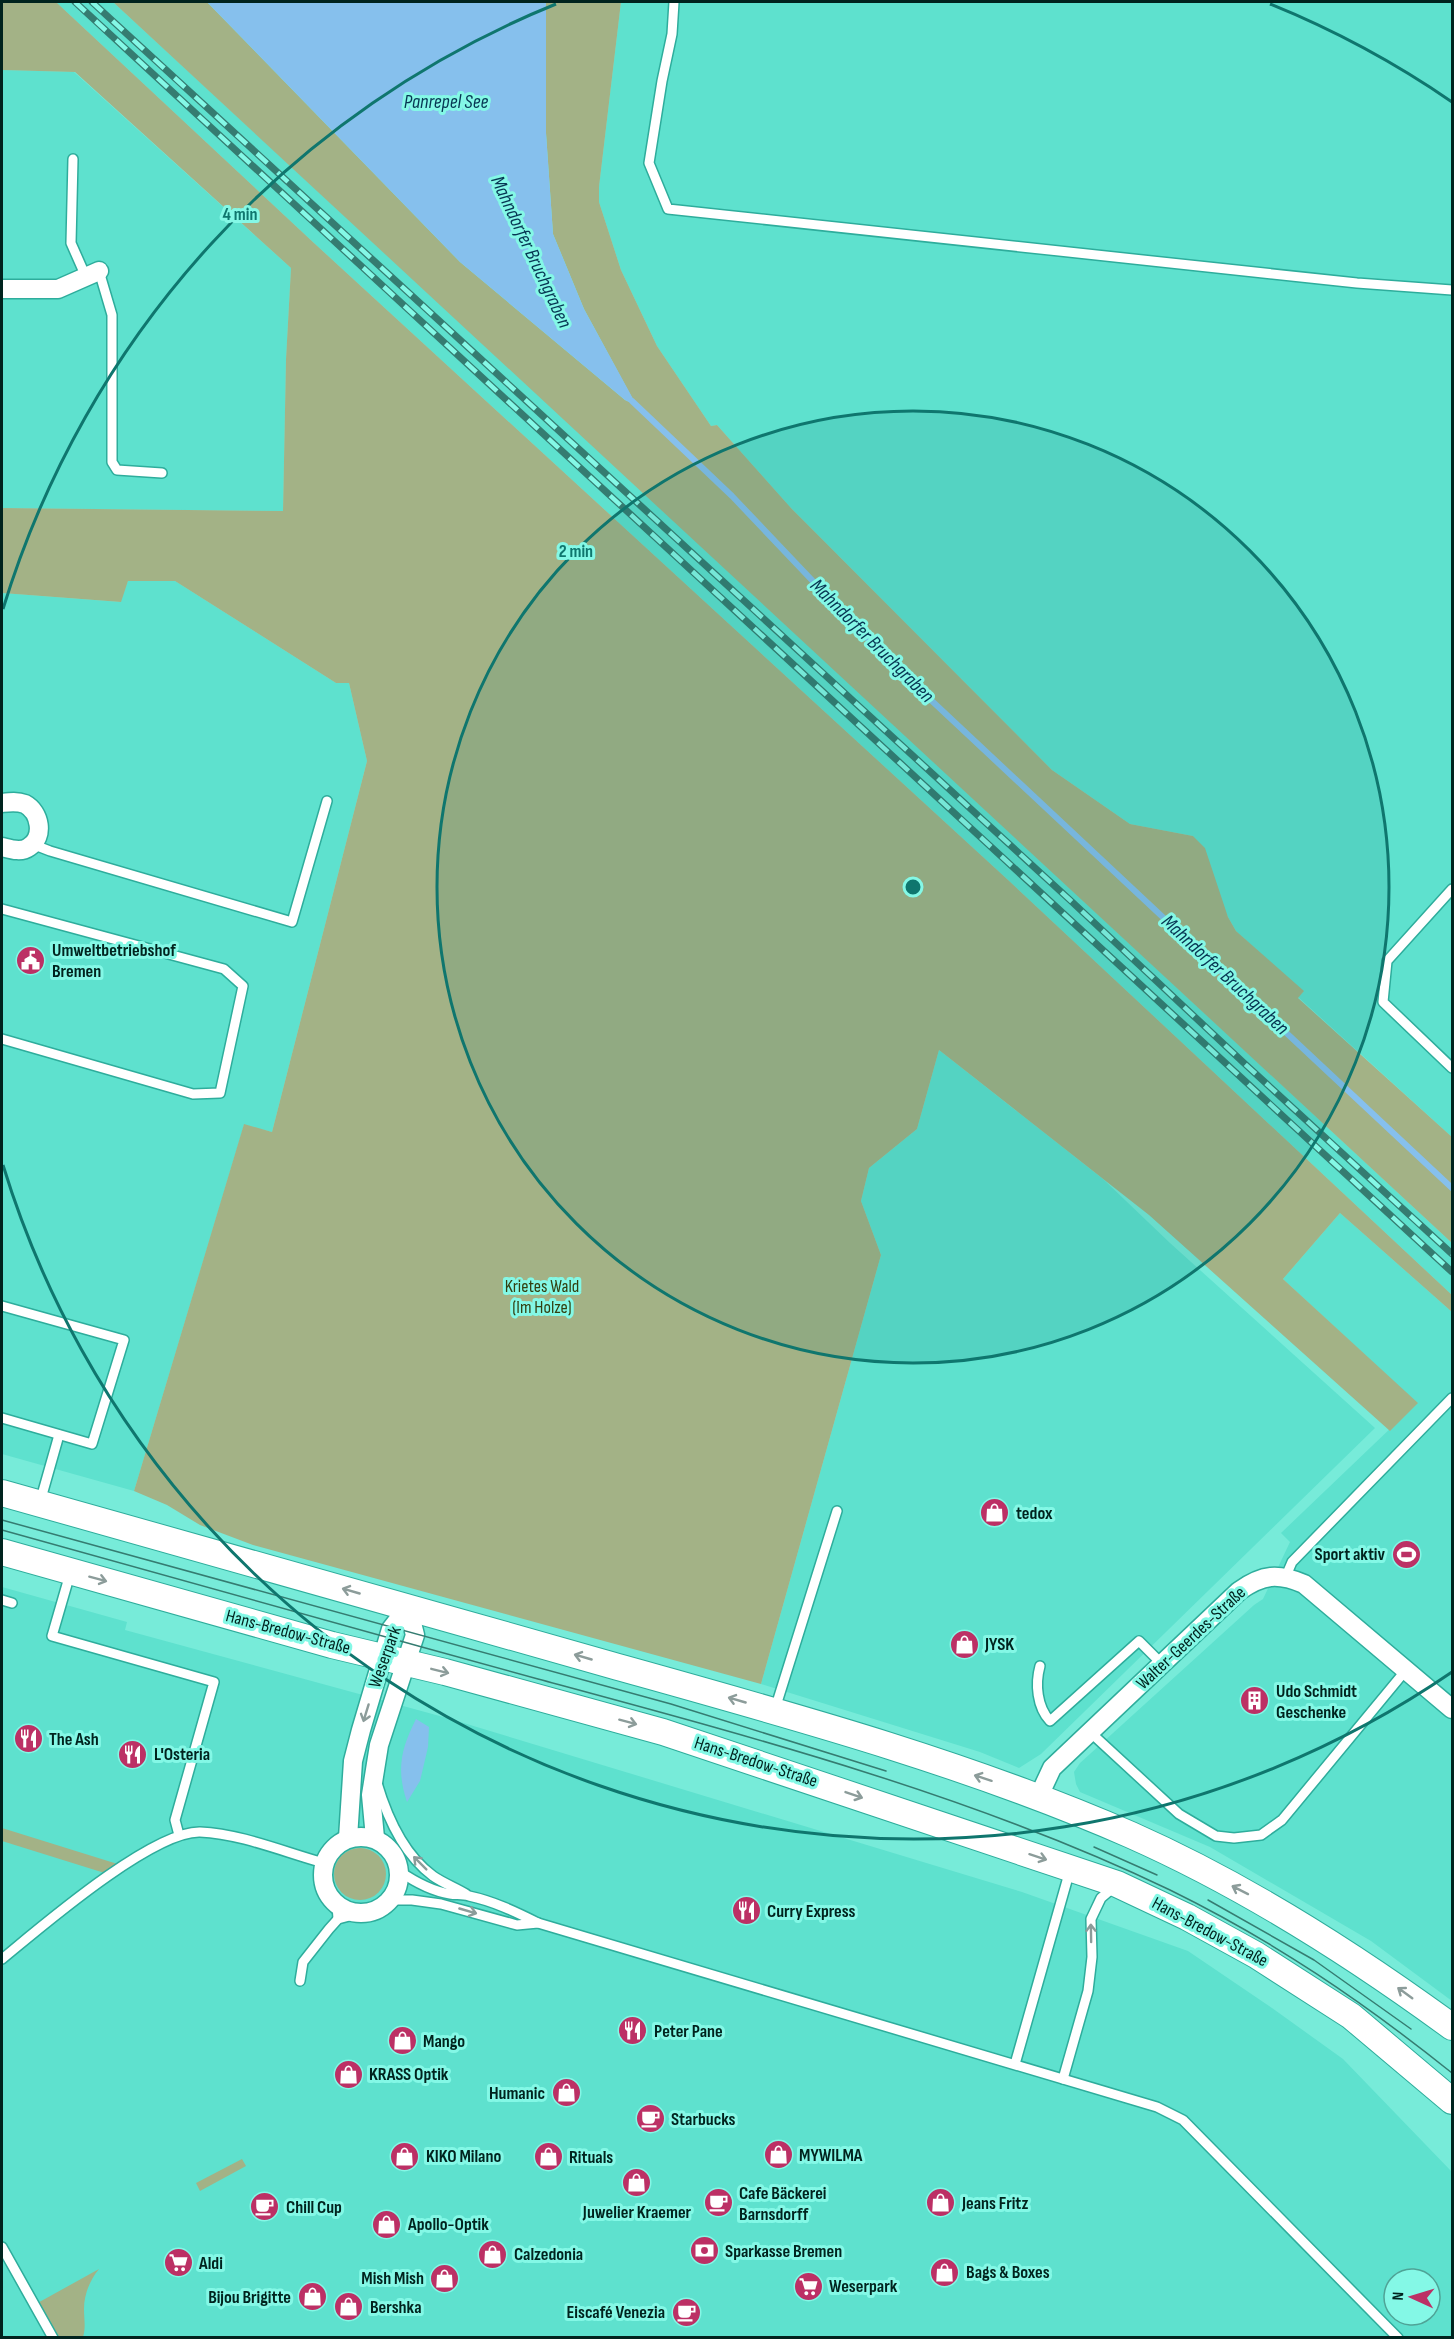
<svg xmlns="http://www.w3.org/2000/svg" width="1454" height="2339" font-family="'Sofia Sans Condensed',sans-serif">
	<rect width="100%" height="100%" fill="#77ebd9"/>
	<g fill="#5ee1ce" fill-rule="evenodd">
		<path d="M 56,2 L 113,2 L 612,463 L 1452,1243 L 1452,1295 L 1007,879 L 314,243 Z"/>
		<path d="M 621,2 L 1452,2 L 1452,1137 L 1298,997 L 1303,992 L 1236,931 L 1228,917 L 1193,836 L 1130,824 L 1052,770 L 791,508 L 717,425 L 711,426 L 657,346 L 621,270 L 599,202 L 599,187 Z"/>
		<path d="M 2,70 L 74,72 L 291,268 L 286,359 L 283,511 L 2,508 Z"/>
		<path d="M 128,581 L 175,581 L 336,683 L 349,683 L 367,761 L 272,1132 L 244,1125 L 134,1491 L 2,1454 L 2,593 L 120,602 Z"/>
		<path d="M 939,1050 L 1103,1179 L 1170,1243 L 1375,1428 L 1041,1754 L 1019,1768 L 980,1752 L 761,1684 L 881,1255 L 861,1201 L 869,1168 L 917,1129 Z"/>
		<path d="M 1340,1213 L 1452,1312 L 1452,2001 L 1371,1941 L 1210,1847 L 1080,1792 L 1076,1784 L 1074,1772 L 1080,1763 L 1254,1605 L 1263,1599 L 1290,1542 L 1281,1533 L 1417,1403 L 1283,1279 Z"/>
		<path d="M 2,1587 L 127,1622 L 125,1630 L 447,1718 L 1022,1892 L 1188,1951 L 1272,2008 L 1343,2059 L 1452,2172 L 1452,2337 L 2,2337 ZM 1394,2279 L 1430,2279 L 1430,2315 L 1394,2315 Z"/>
	</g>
	<g fill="#a3b286">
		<path d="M 2,2 L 56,2 L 314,243 L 1007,879 L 1452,1295 L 1452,1312 L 1340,1213 L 1283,1279 L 1418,1403 L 1390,1431 L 1149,1215 L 939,1050 L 917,1129 L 869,1168 L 861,1201 L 881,1255 L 761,1684 L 253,1545 L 200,1525 L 167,1505 L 134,1491 L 244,1124 L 272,1132 L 367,761 L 349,683 L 336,683 L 175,581 L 128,581 L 121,602 L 2,593 L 2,508 L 283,511 L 286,359 L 291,268 L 75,72 L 2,70 Z"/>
		<path d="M 113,2 L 207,2 L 460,262 L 625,400 L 636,405 L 584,309 L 553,234 L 546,133 L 546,2 L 621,2 L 599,187 L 599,202 L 621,270 L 657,346 L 711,426 L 717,425 L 791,508 L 1052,770 L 1130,824 L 1193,836 L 1205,848 L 1228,917 L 1236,931 L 1304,991 L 1298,998 L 1452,1137 L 1452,1243 Z"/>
		<path d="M 2,1828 L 124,1866 L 111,1875 L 2,1841 Z"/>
		<circle cx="360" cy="1874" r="26"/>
		<path d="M 242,2159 L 246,2166 L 200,2191 L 196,2183 Z"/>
		<path d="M 99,2269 C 90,2280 84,2294 84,2309 C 84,2319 86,2327 83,2337 L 53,2337 L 34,2305 Z"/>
	</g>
	<g fill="#86c0ed">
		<path d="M 207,2 L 546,2 L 546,133 L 553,234 L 584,309 L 637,406 L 625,400 L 460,262 Z"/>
		<path d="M 416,1719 L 429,1727 L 428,1747 L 420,1781 L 407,1802 C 396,1769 401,1749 416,1719 Z"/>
	</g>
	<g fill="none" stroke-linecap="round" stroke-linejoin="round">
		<path stroke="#86c0ed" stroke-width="6" d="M 632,401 L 732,496 L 885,657 L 1452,1188"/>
		<defs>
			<g id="lane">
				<path d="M 674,2 L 672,34 L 662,81 L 649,163 L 668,209 L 1357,283 L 1452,290"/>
				<path d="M 73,159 L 71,243 L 86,277"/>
				<path d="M 99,271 L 112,315 L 112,462 L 117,470 L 162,473"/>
				<path d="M 32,844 L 50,851 L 292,922 L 327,801"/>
				<path d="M 1452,889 L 1387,961 L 1383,1002 L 1452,1068"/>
				<path d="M 2,909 L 224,969 L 243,986 L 220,1093 L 193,1094 L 2,1039"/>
				<path d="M 2,1306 L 124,1340 L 92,1444 L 2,1418"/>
				<path d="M 40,1502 L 59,1435"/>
				<path d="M 70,1574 L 52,1636 L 214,1682 L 175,1820 L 179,1835"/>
				<path d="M 1286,1576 L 1292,1562 L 1452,1398"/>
				<path d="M 2,1600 L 12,1603"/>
				<path d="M 1040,1666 C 1035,1684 1037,1707 1050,1721 L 1139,1641 L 1163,1665"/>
				<path d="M 775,1709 L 837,1511"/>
				<path d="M 1090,1732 L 1179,1814 L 1216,1836 L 1234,1838 L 1261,1835 L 1282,1820 L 1406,1670"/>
				<path d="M 377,1783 C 387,1817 403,1854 433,1876 C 443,1883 456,1888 466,1894"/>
				<path d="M 399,1871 C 415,1882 431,1891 450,1894 C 456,1895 463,1894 469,1896 C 493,1901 516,1912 538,1923 L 1157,2107 L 1183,2120 L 1398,2338"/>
				<path d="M 390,1900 L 412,1900 L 441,1904 L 517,1925 L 538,1923"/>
				<path d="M 337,1905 L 338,1919"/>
				<path d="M 2,1959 C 41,1927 152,1831 200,1832 C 242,1834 284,1852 324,1863"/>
				<path d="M 300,1981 L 303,1962 L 329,1929 L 338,1919 L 361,1913"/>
				<path d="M 1015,2064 L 1070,1870"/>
				<path d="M 1063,2079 L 1088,1991 L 1092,1957 L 1091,1919 L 1101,1898 L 1115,1886"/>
				<path d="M 2,2247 L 53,2338"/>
			</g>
			<g id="street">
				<path d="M 2,289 L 58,289 L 99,271"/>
				<path d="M 2,803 C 10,802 17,801 25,804 C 40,812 45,837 29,847 C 21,853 10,849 2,847"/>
				<path d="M 1038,1798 L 1052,1768 L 1239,1591 C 1263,1574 1278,1573 1304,1584 L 1452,1709"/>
				<circle cx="361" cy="1875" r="38"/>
				<path d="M 348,1838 L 353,1761 L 361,1730 L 391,1629 L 408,1607"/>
				<path d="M 375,1838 L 371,1795 L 379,1745 L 415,1635 L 408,1607"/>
			</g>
			<g id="secondary">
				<path d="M 2,1493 C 204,1551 408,1607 611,1665 C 786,1714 964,1762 1131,1835 C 1246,1886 1351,1953 1452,2027"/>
				<path d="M 2,1552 L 332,1645 L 445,1672 L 663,1732 L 1117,1884 L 1187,1917 L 1256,1955 L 1351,2016 L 1452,2101"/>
			</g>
		</defs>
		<use href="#lane" stroke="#2ead9c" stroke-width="12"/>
		<use href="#street" stroke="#2ead9c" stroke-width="21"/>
		<use href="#secondary" stroke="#2ead9c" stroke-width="28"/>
		<use href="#lane" stroke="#fff" stroke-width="9"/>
		<use href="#street" stroke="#fff" stroke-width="18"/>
		<use href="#secondary" stroke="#fff" stroke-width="26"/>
		<g stroke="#357c71" stroke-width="1.5">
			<path d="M 2,1520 L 671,1704 L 886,1771"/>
			<path d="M 2,1530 C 180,1580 359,1630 538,1679 C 749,1736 973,1795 1170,1890 C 1274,1941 1362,2001 1452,2073"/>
			<path d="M 1094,1847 L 1157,1875"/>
			<path d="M 1208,1900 L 1314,1960 L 1411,2029"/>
		</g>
		<defs>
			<g id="rail">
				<path d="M 75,2 L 1452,1272"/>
				<path d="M 92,2 L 1070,900 L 1245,1064 L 1452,1254"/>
			</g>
		</defs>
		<use href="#rail" stroke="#357c71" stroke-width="7"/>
		<use href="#rail" stroke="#84f8e6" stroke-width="4.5" stroke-dasharray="14" stroke-linecap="butt"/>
	</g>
	<defs><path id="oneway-shaft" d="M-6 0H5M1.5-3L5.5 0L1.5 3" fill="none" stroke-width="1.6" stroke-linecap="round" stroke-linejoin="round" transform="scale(1.5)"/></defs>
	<g stroke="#8c9c9a">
		<use href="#oneway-shaft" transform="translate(98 1579) rotate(15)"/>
		<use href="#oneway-shaft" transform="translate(351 1591) rotate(-164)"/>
		<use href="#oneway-shaft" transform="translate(583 1657) rotate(-164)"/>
		<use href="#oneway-shaft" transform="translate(440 1671) rotate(14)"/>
		<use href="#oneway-shaft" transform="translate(737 1700) rotate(-164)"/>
		<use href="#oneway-shaft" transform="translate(366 1713) rotate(107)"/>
		<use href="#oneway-shaft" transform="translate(628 1722) rotate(15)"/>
		<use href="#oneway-shaft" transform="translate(983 1778) rotate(-162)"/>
		<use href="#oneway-shaft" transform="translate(854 1795) rotate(19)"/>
		<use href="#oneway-shaft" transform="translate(1038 1857) rotate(18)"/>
		<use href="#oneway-shaft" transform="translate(420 1863) rotate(-135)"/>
		<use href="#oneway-shaft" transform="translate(1240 1890) rotate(-153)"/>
		<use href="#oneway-shaft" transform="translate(468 1911) rotate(16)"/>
		<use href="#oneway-shaft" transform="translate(1091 1933) rotate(-91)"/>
		<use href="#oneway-shaft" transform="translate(1405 1993) rotate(-144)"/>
	</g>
	<circle cx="913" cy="887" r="476" fill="#0f766e" fill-opacity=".12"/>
	<g fill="none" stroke="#0f766e" stroke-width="3">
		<circle cx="913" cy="887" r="476"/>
		<path d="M1452 1672A952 952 0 0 1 3 1165M3 609A952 952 0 0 1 556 4M1270 4A952 952 0 0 1 1452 102"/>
	</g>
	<defs>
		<symbol id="civic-disc" viewBox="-11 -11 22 22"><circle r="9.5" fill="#bc3065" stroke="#84f8e6"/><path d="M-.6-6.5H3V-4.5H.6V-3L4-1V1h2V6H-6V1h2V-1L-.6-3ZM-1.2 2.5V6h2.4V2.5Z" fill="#fff"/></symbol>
		<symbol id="shop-disc" viewBox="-11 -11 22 22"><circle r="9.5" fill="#bc3065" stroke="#84f8e6"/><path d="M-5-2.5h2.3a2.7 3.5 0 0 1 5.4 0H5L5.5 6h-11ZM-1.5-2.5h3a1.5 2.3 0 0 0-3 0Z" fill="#fff"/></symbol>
		<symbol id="stadium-disc" viewBox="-11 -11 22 22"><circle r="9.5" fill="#bc3065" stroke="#84f8e6"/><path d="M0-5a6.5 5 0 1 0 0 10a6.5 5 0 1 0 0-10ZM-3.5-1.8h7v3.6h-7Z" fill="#fff"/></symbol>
		<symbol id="building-disc" viewBox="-11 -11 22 22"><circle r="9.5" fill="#bc3065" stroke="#84f8e6"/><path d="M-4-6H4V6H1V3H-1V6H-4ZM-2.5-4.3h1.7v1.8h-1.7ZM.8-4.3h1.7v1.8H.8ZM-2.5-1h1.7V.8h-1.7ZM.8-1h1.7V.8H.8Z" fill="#fff"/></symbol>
		<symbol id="restaurant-disc" viewBox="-11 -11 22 22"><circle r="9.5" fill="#bc3065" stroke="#84f8e6"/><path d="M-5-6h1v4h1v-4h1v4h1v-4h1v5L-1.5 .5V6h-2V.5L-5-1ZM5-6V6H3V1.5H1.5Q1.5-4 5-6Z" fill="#fff"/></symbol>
		<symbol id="cafe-disc" viewBox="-11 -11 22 22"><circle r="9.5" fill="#bc3065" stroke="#84f8e6"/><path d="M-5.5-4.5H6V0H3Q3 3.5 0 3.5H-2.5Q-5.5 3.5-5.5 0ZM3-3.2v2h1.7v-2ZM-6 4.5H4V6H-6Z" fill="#fff"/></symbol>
		<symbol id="bank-disc" viewBox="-11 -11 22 22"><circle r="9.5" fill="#bc3065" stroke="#84f8e6"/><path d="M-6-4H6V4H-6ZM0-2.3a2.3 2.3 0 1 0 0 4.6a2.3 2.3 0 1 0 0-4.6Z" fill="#fff"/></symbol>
		<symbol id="supermarket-disc" viewBox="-11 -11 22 22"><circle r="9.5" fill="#bc3065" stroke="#84f8e6"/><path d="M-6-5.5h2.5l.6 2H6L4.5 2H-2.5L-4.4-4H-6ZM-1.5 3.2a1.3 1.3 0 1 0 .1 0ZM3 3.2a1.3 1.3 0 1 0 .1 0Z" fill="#fff"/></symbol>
	</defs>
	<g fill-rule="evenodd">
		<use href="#civic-disc" x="14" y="944" width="33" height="33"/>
		<use href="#shop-disc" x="978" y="1496" width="33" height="33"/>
		<use href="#stadium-disc" x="1390" y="1538" width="33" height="33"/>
		<use href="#shop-disc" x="948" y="1628" width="33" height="33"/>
		<use href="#building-disc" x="1238" y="1684" width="33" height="33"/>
		<use href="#restaurant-disc" x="12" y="1722" width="33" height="33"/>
		<use href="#restaurant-disc" x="116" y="1738" width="33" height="33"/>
		<use href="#restaurant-disc" x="730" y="1894" width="33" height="33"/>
		<use href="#restaurant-disc" x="616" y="2014" width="33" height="33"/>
		<use href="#shop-disc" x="386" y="2024" width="33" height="33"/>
		<use href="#shop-disc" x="332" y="2058" width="33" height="33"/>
		<use href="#shop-disc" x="550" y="2076" width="33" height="33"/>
		<use href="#cafe-disc" x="634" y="2102" width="33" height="33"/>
		<use href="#shop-disc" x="762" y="2138" width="33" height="33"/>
		<use href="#shop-disc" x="388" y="2140" width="33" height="33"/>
		<use href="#shop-disc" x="532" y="2140" width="33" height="33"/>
		<use href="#shop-disc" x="620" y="2166" width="33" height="33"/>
		<use href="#cafe-disc" x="702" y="2186" width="33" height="33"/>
		<use href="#shop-disc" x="924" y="2186" width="33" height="33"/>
		<use href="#cafe-disc" x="248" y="2190" width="33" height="33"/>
		<use href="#shop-disc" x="370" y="2208" width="33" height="33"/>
		<use href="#bank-disc" x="688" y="2234" width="33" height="33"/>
		<use href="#shop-disc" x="476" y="2238" width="33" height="33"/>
		<use href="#supermarket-disc" x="162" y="2246" width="33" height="33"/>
		<use href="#shop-disc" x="928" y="2256" width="33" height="33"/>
		<use href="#shop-disc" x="428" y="2262" width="33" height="33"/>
		<use href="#supermarket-disc" x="792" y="2270" width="33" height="33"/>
		<use href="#shop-disc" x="296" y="2280" width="33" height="33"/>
		<use href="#shop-disc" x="332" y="2290" width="33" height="33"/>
		<use href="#cafe-disc" x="670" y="2296" width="33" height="33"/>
	</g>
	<g text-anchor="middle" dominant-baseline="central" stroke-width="6" stroke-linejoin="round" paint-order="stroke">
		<g font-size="18" font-weight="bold" fill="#00231e" stroke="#84f8e6" text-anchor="start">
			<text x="52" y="950">Umweltbetriebshof<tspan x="52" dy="21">Bremen</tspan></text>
			<text x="1016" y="1513">tedox</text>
			<text x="1385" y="1554" text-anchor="end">Sport aktiv</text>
			<text x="985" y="1644">JYSK</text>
			<text x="1276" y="1691">Udo Schmidt<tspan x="1276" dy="21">Geschenke</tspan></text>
			<text x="49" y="1739">The Ash</text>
			<text x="154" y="1754">L'Osteria</text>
			<text x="767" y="1911">Curry Express</text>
			<text x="654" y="2031">Peter Pane</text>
			<text x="423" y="2041">Mango</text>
			<text x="369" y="2074">KRASS Optik</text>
			<text x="545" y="2093" text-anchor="end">Humanic</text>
			<text x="671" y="2119">Starbucks</text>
			<text x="799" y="2155">MYWILMA</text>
			<text x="426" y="2156">KIKO Milano</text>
			<text x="569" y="2157">Rituals</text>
			<text x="739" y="2193">Cafe Bäckerei<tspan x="739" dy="21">Barnsdorff</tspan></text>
			<text x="962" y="2203">Jeans Fritz</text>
			<text x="286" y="2207">Chill Cup</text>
			<text x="637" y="2212" text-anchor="middle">Juwelier Kraemer</text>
			<text x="408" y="2224">Apollo-Optik</text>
			<text x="725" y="2251">Sparkasse Bremen</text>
			<text x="514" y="2254">Calzedonia</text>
			<text x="199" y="2263">Aldi</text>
			<text x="966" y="2272">Bags &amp; Boxes</text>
			<text x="424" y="2278" text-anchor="end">Mish Mish</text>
			<text x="829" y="2286">Weserpark</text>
			<text x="291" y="2297" text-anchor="end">Bijou Brigitte</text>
			<text x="370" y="2307">Bershka</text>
			<text x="665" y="2312" text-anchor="end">Eiscafé Venezia</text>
		</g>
		<g font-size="18" fill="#333f10" stroke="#84f8e6">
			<text x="542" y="1286">Krietes Wald<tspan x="542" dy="21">(Im Holze)</tspan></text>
		</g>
		<g font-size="18" fill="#00231e" stroke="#84f8e6">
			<text transform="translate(288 1632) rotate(15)">Hans-Bredow-Straße</text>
			<text transform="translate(1191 1638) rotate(-43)">Walter-Geerdes-Straße</text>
			<text transform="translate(385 1657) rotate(-70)">Weserpark</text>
			<text transform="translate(756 1762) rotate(18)">Hans-Bredow-Straße</text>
			<text transform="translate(1210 1932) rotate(28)">Hans-Bredow-Straße</text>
		</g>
		<g font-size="20" font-style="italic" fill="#073653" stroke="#84f8e6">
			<text x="446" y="102">Panrepel See</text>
			<text transform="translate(531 252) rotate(65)">Mahndorfer Bruchgraben</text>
			<text transform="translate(872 641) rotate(45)">Mahndorfer Bruchgraben</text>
			<text transform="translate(1225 975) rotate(43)">Mahndorfer Bruchgraben</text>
		</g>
	</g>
	<circle cx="913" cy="887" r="9" fill="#0f766e" stroke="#84f8e6" stroke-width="3"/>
	<g font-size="18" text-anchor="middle" font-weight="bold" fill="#0f766e" stroke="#84f8e6" stroke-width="6" stroke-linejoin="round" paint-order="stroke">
		<text x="240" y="220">4 min</text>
		<text x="576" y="557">2 min</text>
	</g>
	<rect width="1454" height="2339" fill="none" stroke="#00231e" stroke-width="6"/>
	<g transform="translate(1412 2297) rotate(274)"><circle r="28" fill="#84f8e6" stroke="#4fa396" stroke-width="1.5"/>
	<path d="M0-4.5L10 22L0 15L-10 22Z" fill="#bc3065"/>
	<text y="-9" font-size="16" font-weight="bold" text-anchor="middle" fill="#00231e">N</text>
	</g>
</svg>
